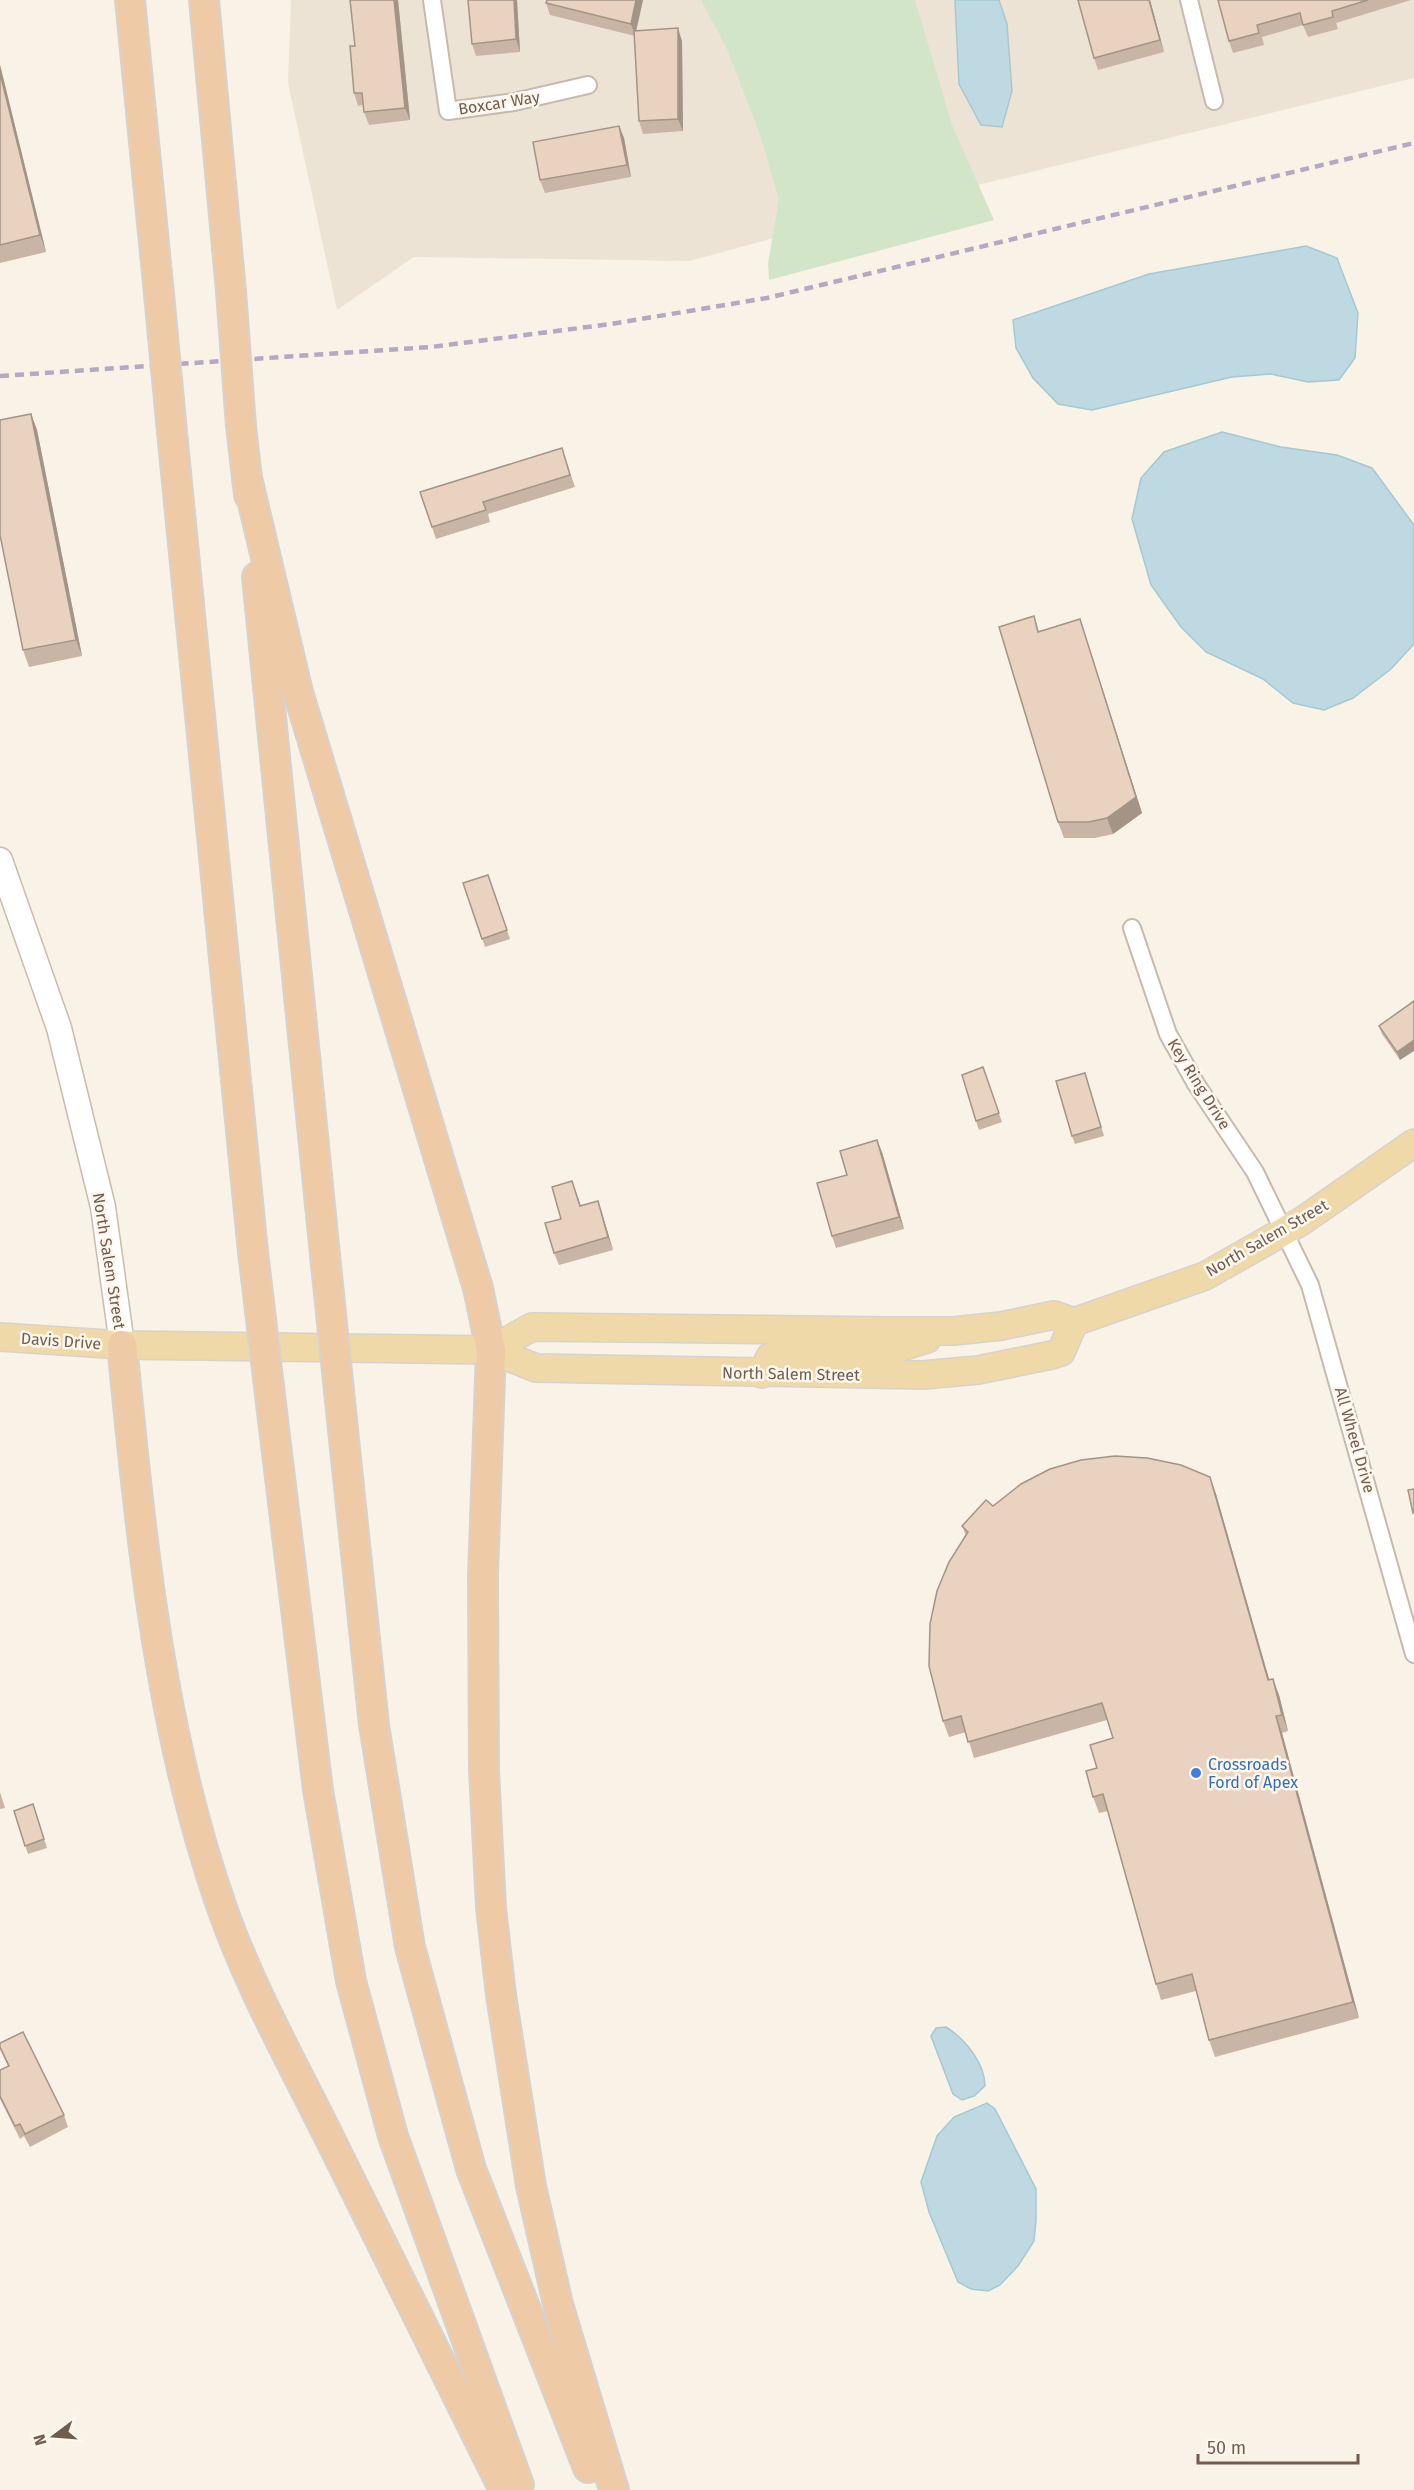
<svg xmlns="http://www.w3.org/2000/svg" width="1414" height="2490" font-family="'Fira Sans',sans-serif">
	<rect width="100%" height="100%" fill="#f9f3e7"/>
	<path fill="#ede3d4" d="M 291,0 L 1414,0 L 1414,78 L 880,209 L 690,261 L 414,257 L 337,310 L 288,83 Z"/>
	<path fill="#d2e5c8" d="M 701,0 L 915,0 L 952,125 L 994,220 L 769,280 L 768,264 L 779,199 L 760,135 L 727,49 Z"/>
	<g fill="#bed9e1" stroke="#a6c8d1" stroke-width="1.5">
		<path d="M 955,0 L 999,0 L 1007,24 L 1012,91 L 1002,127 L 981,125 L 959,84 Z"/>
		<path d="M 1306,246 L 1337,258 L 1358,313 L 1355,358 L 1339,380 L 1308,382 L 1271,374 L 1232,377 L 1092,410 L 1058,404 L 1033,378 L 1016,348 L 1013,320 L 1149,274 Z"/>
		<path d="M 1222,432 L 1281,447 L 1337,455 L 1372,468 L 1414,525 L 1414,644 L 1391,669 L 1353,698 L 1324,710 L 1293,703 L 1263,679 L 1206,652 L 1181,627 L 1151,585 L 1132,519 L 1141,478 L 1164,452 Z"/>
		<path d="M 946,2027 C 965,2039 985,2063 985,2086 L 974,2096 L 962,2100 L 953,2094 L 931,2036 L 936,2028 Z"/>
		<path d="M 987,2103 L 995,2109 L 1036,2189 L 1036,2220 L 1034,2241 L 1018,2266 L 1000,2285 L 988,2291 L 971,2289 L 958,2282 L 929,2212 L 921,2182 L 937,2136 L 954,2117 Z"/>
	</g>
	<g fill="none" stroke-linecap="round" stroke-linejoin="round">
		<defs>
			<g id="minor">
				<path d="M 432,0 L 448,111 L 514,102 L 588,85"/>
				<path d="M 1189,0 L 1214,101"/>
				<path d="M 1132,928 L 1168,1034 L 1196,1084 L 1255,1172 L 1310,1285 L 1414,1654"/>
			</g>
			<path id="secondary" d="M 0,860 L 59,1028 L 103,1207 L 122,1345"/>
			<g id="primary">
				<path d="M 0,1337 L 122,1345 L 491,1350 L 536,1368 L 923,1375 L 978,1370 L 1052,1355 L 1061,1352 L 1074,1322"/>
				<path d="M 491,1350 L 532,1327 L 888,1331 L 954,1331 L 1001,1326 L 1054,1315 L 1074,1322 L 1205,1276 L 1302,1221 L 1414,1143"/>
				<path d="M 762,1374 L 770,1357 L 779,1353 L 882,1353 L 927,1339"/>
			</g>
			<g id="trunk">
				<path d="M 130,0 L 159,294"/>
				<path d="M 204,0 L 231,291"/>
				<path d="M 241,426 L 249,495"/>
				<path d="M 172,432 L 253,1252"/>
				<path d="M 247,478 L 298,692 L 478,1288 L 491,1350 L 483,1576 L 484,1770 L 491,1908 L 501,1995 L 531,2186 L 558,2304 L 614,2490"/>
				<path d="M 257,577 L 325,1255"/>
				<path d="M 122,1345 C 141,1534 158,1724 221,1905 C 249,1986 292,2062 330,2139 C 388,2256 446,2373 504,2490"/>
				<path d="M 273,1420 L 318,1790 L 351,1981 L 393,2136 L 519,2485"/>
				<path d="M 342,1420 L 374,1725 L 410,1947 L 471,2169 L 588,2468"/>
			</g>
		</defs>
		<use href="#minor" stroke="#c7baad" stroke-width="20"/>
		<use href="#secondary" stroke="#cabbab" stroke-width="27"/>
		<use href="#primary" stroke="#d7d2ce" stroke-width="30"/>
		<use href="#trunk" stroke="#d7d2ce" stroke-width="32"/>
		<use href="#minor" stroke="#fff" stroke-width="16"/>
		<use href="#secondary" stroke="#fff" stroke-width="24"/>
		<use href="#primary" stroke="#f0d9a8" stroke-width="27"/>
		<use href="#trunk" stroke="#eecaa7" stroke-width="28"/>
		<path stroke="#b7a7c2" stroke-width="4.5" stroke-dasharray="9 6" stroke-linecap="butt" d="M 0,376 L 431,347 L 611,324 L 767,298 L 1414,143"/>
		<defs>
			<g id="trunk-bridge">
				<path d="M 231,291 L 241,426"/>
				<path d="M 159,294 L 172,432"/>
				<path d="M 253,1252 L 273,1420"/>
				<path d="M 325,1255 L 342,1420"/>
			</g>
		</defs>
		<use href="#trunk-bridge" stroke="#d7d2ce" stroke-width="32" stroke-linecap="butt"/>
		<use href="#trunk-bridge" stroke="#eecaa7" stroke-width="28"/>
	</g>
	<g fill="#c8b5a5">
		<path d="M 398,0 L 410,120 L 369,125 L 364,112 L 363,105 L 358,106 L 354,93 L 355,46 Z"/>
		<path d="M 468,0 L 517,0 L 520,52 L 476,56 L 472,44 Z"/>
		<path d="M 547,0 L 643,0 L 636,31 L 682,41 L 683,131 L 643,134 L 639,121 L 635,36 L 550,15 L 546,3 Z"/>
		<path d="M 1078,0 L 1150,0 L 1164,52 L 1098,70 L 1094,58 Z"/>
		<path d="M 1218,0 L 1411,0 L 1336,23 L 1338,29 L 1308,37 L 1303,25 L 1262,37 L 1264,45 L 1233,53 L 1229,41 Z"/>
		<path d="M 0,65 L 46,252 L 0,263 Z"/>
		<path d="M 619,126 L 624,138 L 631,177 L 545,193 L 540,180 Z"/>
		<path d="M 31,414 L 37,430 L 82,656 L 29,667 L 23,650 Z"/>
		<path d="M 566,460 L 575,487 L 488,514 L 490,522 L 436,539 L 432,527 Z"/>
		<path d="M 1034,616 L 1039,632 L 1080,619 L 1142,813 L 1113,834 L 1095,838 L 1064,838 L 1058,822 Z"/>
		<path d="M 488,875 L 510,939 L 485,947 L 463,883 Z"/>
		<path d="M 1414,1001 L 1400,1060 L 1382,1034 L 1379,1026 Z"/>
		<path d="M 983,1067 L 1002,1122 L 979,1130 L 976,1121 Z"/>
		<path d="M 1085,1073 L 1104,1136 L 1075,1144 L 1072,1136 Z"/>
		<path d="M 882,1152 L 904,1229 L 836,1248 L 832,1236 L 847,1175 Z"/>
		<path d="M 572,1181 L 581,1206 L 598,1201 L 613,1250 L 559,1265 L 554,1253 L 561,1219 Z"/>
		<path d="M 1210,1477 L 1216,1494 L 1269,1680 L 1279,1695 L 1288,1731 L 1282,1733 L 1359,2018 L 1215,2057 L 1209,2040 L 1196,1991 L 1161,2000 L 1156,1984 L 1108,1811 L 1099,1813 L 1093,1797 L 1097,1768 L 1113,1738 L 1107,1720 L 974,1758 L 966,1732 L 949,1737 L 943,1721 L 966,1536 L 962,1526 L 993,1506 Z"/>
		<path d="M 0,1792 L 5,1808 L 0,1809 Z"/>
		<path d="M 33,1804 L 47,1848 L 28,1854 L 14,1811 Z"/>
		<path d="M 0,2043 L 64,2115 L 68,2127 L 30,2147 L 24,2136 L 20,2139 L 0,2099 L 0,2070 L 8,2066 L 0,2049 Z"/>
	</g>
	<g fill="#a39486">
		<path d="M 394,0 L 398,0 L 410,120 L 405,108 Z"/>
		<path d="M 514,0 L 517,0 L 520,52 L 516,39 Z"/>
		<path d="M 636,0 L 643,0 L 635,36 L 631,24 Z"/>
		<path d="M 1149,0 L 1150,0 L 1164,52 L 1160,40 Z"/>
		<path d="M 678,28 L 682,41 L 683,131 L 678,119 Z"/>
		<path d="M 0,65 L 46,252 L 40,235 L 0,73 Z"/>
		<path d="M 619,126 L 624,138 L 631,177 L 627,165 Z"/>
		<path d="M 31,414 L 37,430 L 82,656 L 76,640 Z"/>
		<path d="M 1080,619 L 1142,813 L 1113,834 L 1107,818 Z"/>
		<path d="M 1414,1040 L 1414,1051 L 1400,1060 L 1397,1052 Z"/>
		<path d="M 877,1140 L 882,1152 L 904,1229 L 899,1217 Z"/>
		<path d="M 598,1201 L 602,1213 L 613,1250 L 608,1237 Z"/>
		<path d="M 1210,1477 L 1216,1494 L 1274,1696 L 1268,1680 Z"/>
		<path d="M 1273,1679 L 1279,1695 L 1288,1731 L 1282,1715 Z"/>
		<path d="M 1276,1716 L 1282,1733 L 1359,2018 L 1353,2002 Z"/>
	</g>
	<g fill="#e9d3c0" stroke="#a39486" stroke-width="1.5">
		<path d="M 350,0 L 394,0 L 405,108 L 364,112 L 362,93 L 354,93 L 350,46 L 355,46 Z"/>
		<path d="M 468,0 L 514,0 L 516,39 L 472,44 Z"/>
		<path d="M 547,0 L 636,0 L 631,24 L 546,3 Z"/>
		<path d="M 1078,0 L 1149,0 L 1160,40 L 1094,58 Z"/>
		<path d="M 1218,0 L 1368,0 L 1332,11 L 1333,17 L 1303,25 L 1300,13 L 1257,25 L 1259,33 L 1229,41 Z"/>
		<path d="M 678,28 L 678,119 L 639,121 L 634,31 Z"/>
		<path d="M 0,73 L 40,235 L 0,245 Z"/>
		<path d="M 619,126 L 627,165 L 540,180 L 533,142 Z"/>
		<path d="M 31,414 L 76,640 L 23,650 L 0,535 L 0,420 Z"/>
		<path d="M 562,448 L 570,475 L 483,502 L 486,510 L 432,527 L 420,492 Z"/>
		<path d="M 1034,616 L 1038,632 L 1080,619 L 1136,797 L 1107,818 L 1089,822 L 1058,822 L 999,627 Z"/>
		<path d="M 488,875 L 507,930 L 482,939 L 463,883 Z"/>
		<path d="M 1414,1001 L 1414,1040 L 1397,1052 L 1379,1026 Z"/>
		<path d="M 983,1067 L 999,1113 L 976,1121 L 962,1075 Z"/>
		<path d="M 1085,1073 L 1101,1127 L 1072,1136 L 1056,1081 Z"/>
		<path d="M 877,1140 L 899,1217 L 832,1236 L 817,1183 L 847,1175 L 840,1151 Z"/>
		<path d="M 572,1181 L 580,1206 L 598,1201 L 608,1237 L 554,1253 L 545,1223 L 561,1219 L 552,1187 Z"/>
		<path d="M 1115,1456 L 1147,1458 L 1181,1465 L 1210,1477 L 1268,1680 L 1273,1679 L 1282,1715 L 1276,1716 L 1353,2002 L 1209,2040 L 1192,1974 L 1156,1984 L 1103,1794 L 1093,1797 L 1086,1771 L 1097,1768 L 1090,1745 L 1113,1738 L 1102,1703 L 968,1742 L 961,1716 L 943,1721 L 929,1666 L 930,1624 L 937,1591 L 949,1562 L 968,1532 L 962,1526 L 986,1500 L 993,1506 L 1021,1484 L 1050,1469 L 1081,1460 Z"/>
		<path d="M 1414,1489 L 1414,1512 L 1413,1513 L 1408,1490 Z"/>
		<path d="M 33,1804 L 44,1839 L 25,1846 L 14,1811 Z"/>
		<path d="M 23,2032 L 64,2115 L 25,2134 L 20,2124 L 15,2126 L 0,2096 L 0,2070 L 9,2066 L 0,2047 L 0,2043 Z"/>
	</g>
	<circle fill="#3f7fe0" stroke="#fdf7ed" stroke-width="2" cx="1196" cy="1773" r="6"/>
	<g text-anchor="middle" dominant-baseline="central" stroke-width="5" stroke-linejoin="round" paint-order="stroke">
		<g font-size="16" fill="#705d4f" stroke="#fdf7ed">
			<text transform="translate(499 103) rotate(-9)">Boxcar Way</text>
			<text transform="translate(1199 1084) rotate(58)">Key Ring Drive</text>
			<text transform="translate(1267 1238) rotate(-30)">North Salem Street</text>
			<text transform="translate(109 1261) rotate(81)">North Salem Street</text>
			<text transform="translate(61 1341) rotate(4)">Davis Drive</text>
			<text transform="translate(791 1374) rotate(1)">North Salem Street</text>
			<text transform="translate(1355 1440) rotate(74)">All Wheel Drive</text>
		</g>
		<g font-size="16" fill="#366cbe" stroke="#fdf7ed" text-anchor="start">
			<text x="1208" y="1764">Crossroads<tspan x="1208" dy="18">Ford of Apex</tspan></text>
		</g>
	</g>
	<g transform="translate(54 2436) rotate(254)" stroke="#fdf7ed" stroke-width="4.5" paint-order="stroke">
	<path d="M0-4.5L10 22L0 15L-10 22Z" fill="#705d4f"/>
	<text y="-9" font-size="16" font-weight="bold" text-anchor="middle" fill="#705d4f">N</text>
	</g>
	<path d="M1198 2454v9h160v-9" fill="none" stroke="#705d4f" stroke-width="3"/>
	<text x="1207" y="2454" font-size="18" fill="#705d4f" stroke="#fdf7ed" stroke-width="4.5" paint-order="stroke">50 m</text>
</svg>
